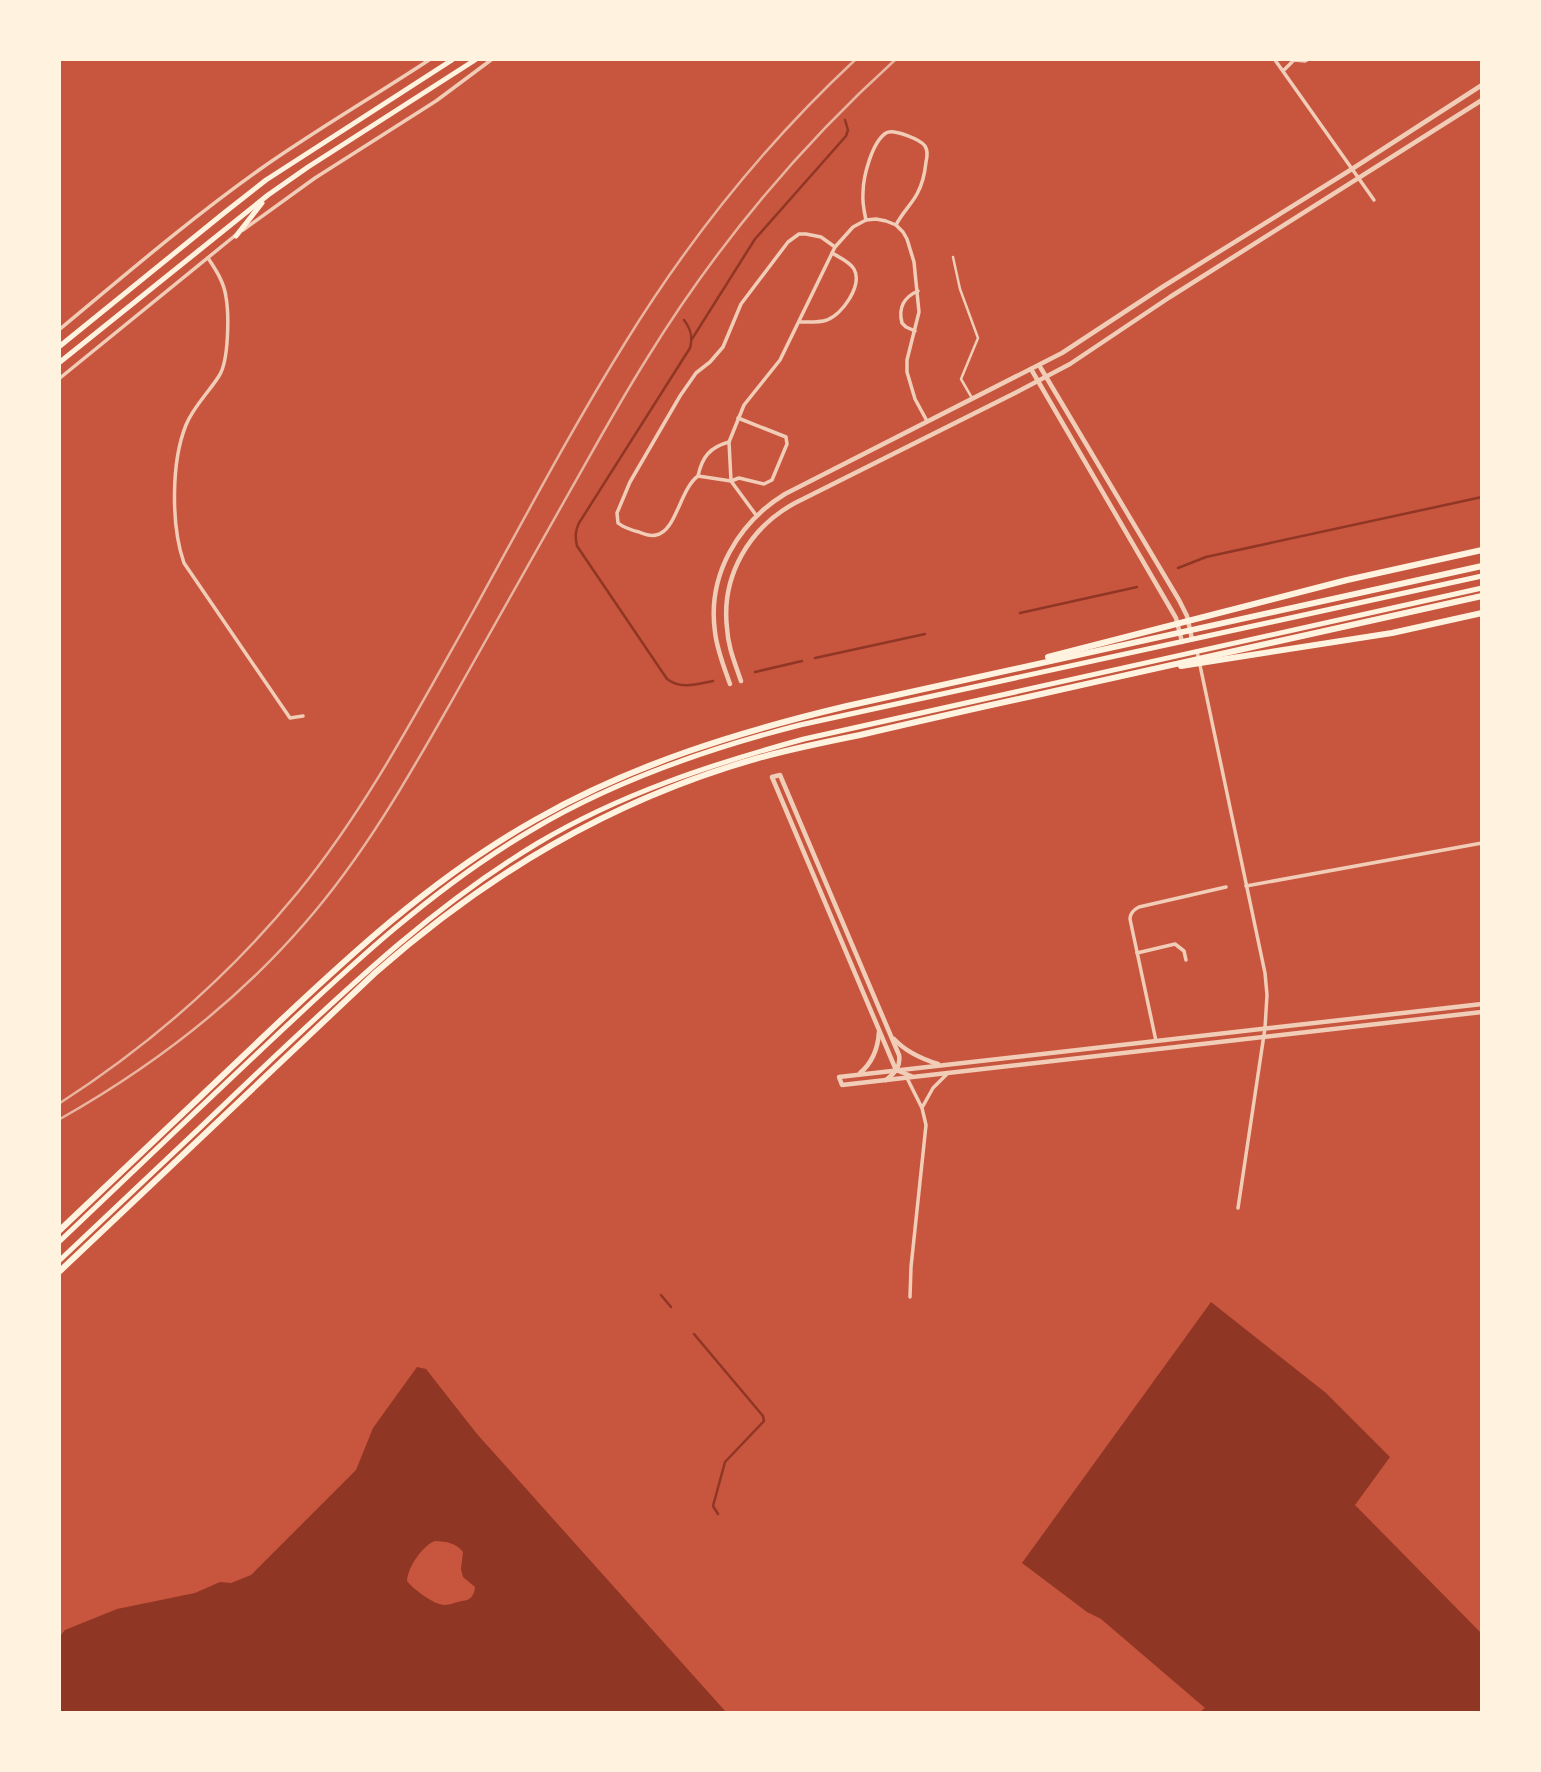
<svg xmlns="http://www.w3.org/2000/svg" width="1541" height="1772" font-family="'DM Sans',sans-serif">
	<rect width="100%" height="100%" fill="#c8553d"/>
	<g fill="#8f3625" fill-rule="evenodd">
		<path d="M 1211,1302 L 1326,1393 L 1390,1457 L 1355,1505 L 1481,1633 L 1481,1712 L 1200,1712 L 1205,1708 L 1101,1619 L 1087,1612 L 1022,1563 Z"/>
		<path d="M 417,1367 L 426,1369 L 477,1434 L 726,1712 L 60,1712 L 60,1636 L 65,1630 L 117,1609 L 195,1593 L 220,1582 L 231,1583 L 251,1575 L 356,1470 L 373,1428 ZM 435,1541 C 447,1542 455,1542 463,1552 L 461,1569 L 463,1577 L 475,1587 C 474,1596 471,1600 462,1601 C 456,1602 450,1605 445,1605 C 434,1605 413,1589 407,1581 C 408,1567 422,1546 435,1541 Z"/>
	</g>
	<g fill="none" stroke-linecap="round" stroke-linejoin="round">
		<g stroke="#8f3625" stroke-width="2.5">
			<path d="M 684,320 C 691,329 693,337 690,348 L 579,523 C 575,531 575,537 577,546 L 667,679 C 682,690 697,684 713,681"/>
			<path d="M 692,339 L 755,239 L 846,136 L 848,130 L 845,120"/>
			<path d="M 1178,568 L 1206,557 L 1482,497"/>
			<path d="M 1020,613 L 1137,587"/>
			<path d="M 815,658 L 925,634"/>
			<path d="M 755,672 L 802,661"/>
			<path d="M 661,1295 L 671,1307"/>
			<path d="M 694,1334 L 763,1416 L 764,1421 L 725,1462 L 713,1506 L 718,1514"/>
		</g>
		<path stroke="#f1ccb7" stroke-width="2.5" d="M 953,257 L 960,289 L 978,338 L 961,379 L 972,398"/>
		<g stroke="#f1ccb7" stroke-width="3.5">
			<path d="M 1275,60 L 1374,200"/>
			<path d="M 1283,71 L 1294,60 L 1305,61 L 1307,60"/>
			<path d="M 866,220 C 864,211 862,202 863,193 C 863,177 872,142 886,133 C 893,128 921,140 925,146 C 928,151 927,158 926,162 C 925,172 922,185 917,194 C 911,205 902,213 896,225"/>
			<path d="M 243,230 L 315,178 L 436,101 L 491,60"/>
			<path d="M 208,258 C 216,270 224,282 226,297 C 229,314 229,361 219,376 C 209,392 193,407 186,425 C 171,462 171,526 184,563 L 290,718 L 303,716"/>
			<path d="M 799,322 C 808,322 818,323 827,320 C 842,314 863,286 854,269 C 850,262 839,257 832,253"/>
			<path d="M 60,329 C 125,275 190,219 259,170 C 314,131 373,97 429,60"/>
			<path d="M 915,331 L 906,327 L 902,323 C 898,308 904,297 918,291"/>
			<path d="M 60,378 L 237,234"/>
			<path d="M 738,418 L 786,437 L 787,444 L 772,480 L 764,484 L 739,478 L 731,481 L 698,476 C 680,489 676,532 656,535 C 650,537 644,534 639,532 C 631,530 624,528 618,523 L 617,513 L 630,482 L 680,396 L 696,373 L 710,362 L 723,347 L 741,304 L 788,242 L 799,234 L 806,234 L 821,237 L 835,247"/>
			<path d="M 698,476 C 702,457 710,447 729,442"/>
			<path d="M 756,515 L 731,481 L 729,442 L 744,405 L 780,360 L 835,247 L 853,227 L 866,220 L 876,219 L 886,221 L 896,225 L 903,232 L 907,239 L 914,262 L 919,312 L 907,360 L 907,372 L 915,399 L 927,421"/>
			<path d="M 1197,651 L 1265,973 L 1267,995 L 1265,1028 L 1238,1208"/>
			<path d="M 1246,886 L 1482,843"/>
			<path d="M 1137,953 L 1175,944 L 1184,951 L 1186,960"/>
			<path d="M 1156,1041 L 1130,919 C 1130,913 1133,910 1139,907 L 1226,887"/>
			<path d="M 907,1078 L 922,1108 L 926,1125 L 911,1267 L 910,1297"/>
			<path d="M 923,1106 L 933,1088 L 947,1074"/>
		</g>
		<g stroke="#f1ccb7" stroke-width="4.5">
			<path d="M 1039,365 L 1179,600 L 1187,616 L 1192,639"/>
			<path d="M 1031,369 L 1176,618 L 1182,642"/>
			<path d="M 741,681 C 735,663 728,647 727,628 C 721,576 749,528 795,503 L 1015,393 L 1070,364 L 1170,297 L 1482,100"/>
			<path d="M 730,684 C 724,667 717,650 715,632 C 707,575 738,523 785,494 L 1062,353 L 1164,286 L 1352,169 L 1482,85"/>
			<path d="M 1482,1004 L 839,1077 L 842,1085 L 1482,1012"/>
			<path d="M 894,1039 C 906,1052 922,1059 938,1064"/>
			<path d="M 860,1073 C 872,1063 878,1048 879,1032"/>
			<path d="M 886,1080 C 895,1073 901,1066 899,1055 L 780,775 L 772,777 L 896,1070 L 911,1076"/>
		</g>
		<g stroke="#fff3e0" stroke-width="5">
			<path d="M 236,236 L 262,203"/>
			<path d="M 60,346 L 224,213 L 266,180 L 452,60"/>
			<path d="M 60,362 L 268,195 L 308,167 L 475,60"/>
		</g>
		<g stroke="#fff3e0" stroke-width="5">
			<path d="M 60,1241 C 127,1177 195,1112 263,1048 C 347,969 430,890 530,831 C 613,781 706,749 800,725 L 1482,576"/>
			<path d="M 60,1260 C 130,1194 201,1127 271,1060 C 356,980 438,903 538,843 C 620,794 712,764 804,739 L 1482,588"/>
		</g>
		<g stroke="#fff3e0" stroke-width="6">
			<path d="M 1048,657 L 1347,580 L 1482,550"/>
			<path d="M 1181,666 L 1392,633 L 1482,613"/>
			<path d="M 60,1230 C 126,1167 193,1104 259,1041 C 345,959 432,878 535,820 C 633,764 738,732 847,706 L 1482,566"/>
			<path d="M 60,1271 L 375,973 C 488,874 609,801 755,759 C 790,749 825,742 860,735 C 916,722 972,709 1028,697 C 1179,663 1330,630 1482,596"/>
		</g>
		<g stroke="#e9b49f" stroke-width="2.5">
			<path d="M 60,1103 C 150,1045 230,975 298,892 C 368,806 420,706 474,610 C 523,521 571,430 625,343 C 689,239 766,143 855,60"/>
			<path d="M 60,1119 C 152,1067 235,1004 305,923 C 367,852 413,769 459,688 C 496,622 533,556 570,491 C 595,447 619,403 646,360 C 714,249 799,147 895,60"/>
		</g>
	</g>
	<rect width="1541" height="1772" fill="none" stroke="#fff3e0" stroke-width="122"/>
</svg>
